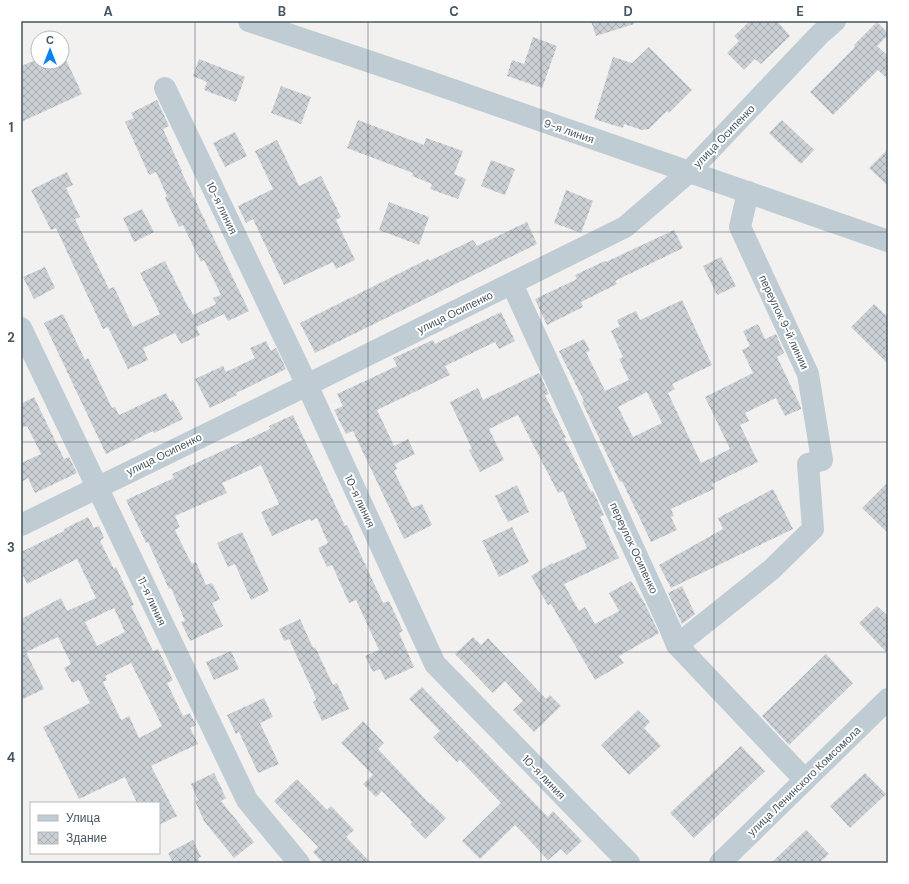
<svg xmlns="http://www.w3.org/2000/svg" width="909" height="884" font-family="'DM Sans',sans-serif">
	<defs>
		<pattern id="building-cross-hatch" width="8" height="8" patternUnits="userSpaceOnUse"><rect width="8" height="8" fill="#cbd0d5"/><path d="M0 0l8 8M0 8l8-8" fill="none" stroke="#a7acb0"/></pattern>
	</defs>
	<rect width="100%" height="100%" fill="#f3f0f0"/>
	<g fill="url(#building-cross-hatch)" fill-rule="evenodd">
		<path d="M 591,21 L 633,21 L 634,24 L 596,36 Z"/>
		<path d="M 750,21 L 777,21 L 790,36 L 761,64 L 755,59 L 744,70 L 727,53 L 739,41 L 734,36 Z"/>
		<path d="M 877,22 L 888,33 L 888,35 L 877,46 L 888,56 L 888,79 L 878,70 L 833,115 L 810,92 L 855,47 L 854,45 Z"/>
		<path d="M 533,37 L 557,46 L 542,88 L 507,76 L 512,60 L 524,64 Z"/>
		<path d="M 649,47 L 692,90 L 669,113 L 667,111 L 649,129 L 642,130 L 624,124 L 623,128 L 594,119 L 613,57 L 632,63 Z"/>
		<path d="M 62,51 L 82,94 L 21,122 L 21,66 L 38,59 L 38,62 L 62,62 Z"/>
		<path d="M 199,59 L 245,77 L 236,102 L 204,90 L 207,82 L 193,76 Z"/>
		<path d="M 281,86 L 311,97 L 301,124 L 271,113 Z"/>
		<path d="M 157,100 L 169,126 L 163,129 L 182,171 L 181,171 L 249,311 L 228,321 L 224,314 L 196,327 L 200,335 L 181,344 L 175,333 L 143,348 L 148,360 L 128,369 L 108,327 L 103,329 L 56,228 L 51,230 L 31,190 L 67,172 L 73,185 L 66,188 L 80,217 L 75,219 L 109,289 L 114,287 L 133,327 L 160,314 L 140,273 L 165,261 L 189,309 L 190,309 L 193,315 L 216,304 L 213,298 L 221,295 L 204,260 L 201,262 L 183,225 L 179,227 L 165,198 L 167,196 L 156,172 L 149,175 L 125,122 L 134,118 L 131,113 Z"/>
		<path d="M 358,120 L 424,145 L 426,138 L 463,151 L 454,174 L 466,179 L 458,199 L 430,189 L 432,184 L 412,176 L 413,173 L 347,148 Z"/>
		<path d="M 782,120 L 814,150 L 801,164 L 769,133 Z"/>
		<path d="M 235,132 L 247,156 L 225,167 L 213,143 Z"/>
		<path d="M 277,140 L 299,186 L 321,176 L 341,217 L 336,220 L 355,260 L 336,269 L 333,262 L 284,285 L 253,219 L 246,223 L 238,206 L 273,189 L 255,151 Z"/>
		<path d="M 888,149 L 888,186 L 869,168 Z"/>
		<path d="M 491,160 L 515,169 L 505,195 L 481,186 Z"/>
		<path d="M 566,190 L 593,201 L 581,233 L 554,223 Z"/>
		<path d="M 389,202 L 429,217 L 419,245 L 379,230 Z"/>
		<path d="M 142,209 L 154,232 L 134,242 L 123,218 Z"/>
		<path d="M 527,222 L 537,244 L 315,353 L 300,323 L 428,259 L 429,261 L 473,240 L 477,246 Z"/>
		<path d="M 674,230 L 683,248 L 615,281 L 617,284 L 581,302 L 583,307 L 547,325 L 535,299 L 577,279 L 575,275 L 605,261 L 606,262 Z"/>
		<path d="M 721,257 L 736,286 L 717,295 L 703,266 Z"/>
		<path d="M 45,267 L 55,288 L 34,299 L 23,277 Z"/>
		<path d="M 682,300 L 712,365 L 672,384 L 675,389 L 668,393 L 701,463 L 730,449 L 705,397 L 753,373 L 742,350 L 750,346 L 743,331 L 758,324 L 765,339 L 776,334 L 784,353 L 777,357 L 800,405 L 801,409 L 785,416 L 776,398 L 745,413 L 749,421 L 740,425 L 758,462 L 712,484 L 714,489 L 671,509 L 674,516 L 671,517 L 677,530 L 651,542 L 622,481 L 620,482 L 582,402 L 584,401 L 559,351 L 584,339 L 590,351 L 586,352 L 605,391 L 629,380 L 619,359 L 623,357 L 611,331 L 620,326 L 617,320 L 636,311 L 640,320 ZM 647,392 L 662,423 L 633,437 L 618,407 Z"/>
		<path d="M 874,304 L 888,317 L 888,364 L 851,327 Z"/>
		<path d="M 501,312 L 515,341 L 499,349 L 495,342 L 445,366 L 450,375 L 377,410 L 394,446 L 408,439 L 415,454 L 395,464 L 397,469 L 394,471 L 412,508 L 422,504 L 432,525 L 404,539 L 353,431 L 346,434 L 334,410 L 343,406 L 337,394 L 397,366 L 393,358 L 433,340 L 435,344 Z"/>
		<path d="M 63,314 L 85,360 L 88,358 L 112,408 L 115,407 L 119,415 L 166,393 L 170,401 L 173,400 L 183,419 L 154,433 L 153,431 L 106,454 L 44,323 Z"/>
		<path d="M 266,341 L 271,351 L 276,348 L 286,369 L 236,393 L 237,395 L 210,408 L 195,379 L 223,366 L 226,372 L 255,358 L 250,348 Z"/>
		<path d="M 539,373 L 549,394 L 545,395 L 566,438 L 564,438 L 591,492 L 593,491 L 604,515 L 600,517 L 619,558 L 564,584 L 579,611 L 585,607 L 595,624 L 619,611 L 609,593 L 631,581 L 645,604 L 659,633 L 619,656 L 624,663 L 595,680 L 551,604 L 548,605 L 531,576 L 552,563 L 553,564 L 587,548 L 563,491 L 558,493 L 518,415 L 489,429 L 504,460 L 480,472 L 469,450 L 472,449 L 450,402 L 478,388 L 483,400 Z"/>
		<path d="M 34,397 L 64,459 L 69,457 L 77,473 L 35,493 L 28,478 L 21,482 L 21,463 L 41,454 L 27,426 L 21,428 L 21,404 Z"/>
		<path d="M 293,415 L 345,526 L 347,525 L 383,603 L 389,601 L 403,631 L 399,633 L 414,667 L 385,680 L 380,669 L 373,672 L 365,656 L 379,650 L 356,600 L 349,603 L 332,565 L 327,567 L 318,548 L 328,543 L 317,518 L 311,521 L 310,519 L 272,536 L 261,512 L 279,504 L 261,465 L 222,483 L 227,493 L 175,516 L 180,527 L 175,530 L 188,557 L 192,564 L 196,562 L 206,585 L 212,583 L 220,599 L 212,603 L 223,626 L 190,641 L 181,622 L 185,621 L 171,588 L 169,589 L 148,542 L 146,543 L 126,500 L 174,478 L 172,474 L 270,429 L 269,426 Z"/>
		<path d="M 888,482 L 888,533 L 862,508 Z"/>
		<path d="M 517,485 L 529,512 L 508,522 L 495,496 Z"/>
		<path d="M 773,489 L 793,529 L 671,588 L 659,565 L 723,529 L 718,518 Z"/>
		<path d="M 88,517 L 94,528 L 99,526 L 104,538 L 100,541 L 114,569 L 116,567 L 134,605 L 131,606 L 153,651 L 158,649 L 173,680 L 167,683 L 183,716 L 190,713 L 196,725 L 190,728 L 198,744 L 151,766 L 177,816 L 159,825 L 159,803 L 137,803 L 125,777 L 79,799 L 43,727 L 90,703 L 79,680 L 72,683 L 64,668 L 71,664 L 58,637 L 26,652 L 44,689 L 21,700 L 21,619 L 61,598 L 67,611 L 96,598 L 77,559 L 27,584 L 21,571 L 21,552 L 64,531 L 64,529 ZM 114,608 L 125,632 L 97,646 L 85,622 ZM 131,663 L 162,726 L 139,738 L 129,716 L 121,720 L 103,682 L 107,680 L 105,676 Z"/>
		<path d="M 512,527 L 529,562 L 499,577 L 482,541 Z"/>
		<path d="M 242,532 L 269,591 L 251,600 L 235,564 L 228,567 L 217,543 Z"/>
		<path d="M 682,586 L 695,614 L 682,624 L 668,593 Z"/>
		<path d="M 877,606 L 888,616 L 888,654 L 859,623 Z"/>
		<path d="M 300,619 L 313,648 L 315,647 L 333,685 L 337,683 L 349,709 L 322,721 L 313,702 L 316,700 L 314,694 L 289,639 L 284,641 L 279,629 Z"/>
		<path d="M 473,637 L 481,645 L 488,638 L 546,699 L 550,695 L 561,706 L 534,732 L 513,710 L 523,701 L 505,681 L 493,693 L 455,654 Z"/>
		<path d="M 231,651 L 239,669 L 214,680 L 206,662 Z"/>
		<path d="M 826,654 L 853,683 L 789,745 L 762,716 Z"/>
		<path d="M 422,687 L 548,817 L 553,811 L 582,841 L 567,855 L 561,849 L 548,860 L 515,825 L 480,859 L 462,841 L 501,803 L 460,760 L 457,762 L 433,737 L 440,731 L 409,699 Z"/>
		<path d="M 264,698 L 273,717 L 260,723 L 279,764 L 258,773 L 239,732 L 236,734 L 227,715 Z"/>
		<path d="M 638,710 L 650,722 L 644,728 L 661,746 L 629,775 L 601,745 Z"/>
		<path d="M 363,721 L 384,743 L 378,749 L 430,804 L 431,803 L 446,818 L 425,839 L 410,824 L 412,822 L 382,791 L 376,797 L 363,784 L 373,775 L 341,743 Z"/>
		<path d="M 741,746 L 765,771 L 694,838 L 670,813 Z"/>
		<path d="M 214,773 L 226,798 L 221,801 L 254,842 L 234,858 L 204,821 L 195,801 L 198,800 L 191,784 Z"/>
		<path d="M 865,773 L 886,794 L 850,828 L 830,806 Z"/>
		<path d="M 297,779 L 327,810 L 331,806 L 354,830 L 346,837 L 371,863 L 323,863 L 313,852 L 318,847 L 274,801 Z"/>
		<path d="M 806,830 L 829,854 L 819,863 L 771,863 Z"/>
		<path d="M 193,840 L 201,857 L 198,858 L 200,863 L 173,863 L 168,853 Z"/>
	</g>
	<g fill="none" stroke-linecap="round" stroke-linejoin="round">
		<g stroke="#c0ccd3" stroke-width="22">
			<path d="M 249,21 L 430,82 L 888,241"/>
			<path d="M 165,88 L 307,385 L 435,664 L 629,863"/>
			<path d="M 512,284 L 670,628 L 677,645 L 805,780"/>
			<path d="M 21,328 L 247,800 L 299,863"/>
			<path d="M 21,525 L 307,385 L 625,227 L 689,172 L 820,34 L 835,21"/>
			<path d="M 677,645 L 771,570 L 813,529 L 808,464 L 822,460 L 808,374 L 740,227 L 748,192"/>
			<path d="M 720,863 L 888,699"/>
		</g>
	</g>
	<path fill="none" stroke="#46555f" stroke-width="1" stroke-opacity="0.55" d="M 195,21 L 195,863M 368,21 L 368,863M 541,21 L 541,863M 714,21 L 714,863M 21,232 L 888,232M 21,442 L 888,442M 21,652 L 888,652"/>
	<g text-anchor="middle" dominant-baseline="central" stroke-width="4" stroke-linejoin="round" paint-order="stroke">
		<g font-size="11" fill="#46555f" stroke="#fff">
			<text transform="translate(569 131) rotate(19)">9-я линия</text>
			<text transform="translate(724 136) rotate(-46)">улица Осипенко</text>
			<text transform="translate(222 208) rotate(64)">10-я линия</text>
			<text transform="translate(455 312) rotate(-26)">улица Осипенко</text>
			<text transform="translate(784 322) rotate(65)">переулок 9-й линии</text>
			<text transform="translate(164 454) rotate(-26)">улица Осипенко</text>
			<text transform="translate(360 501) rotate(65)">10-я линия</text>
			<text transform="translate(634 548) rotate(65)">переулок Осипенко</text>
			<text transform="translate(152 601) rotate(65)">11-я линия</text>
			<text transform="translate(544 777) rotate(46)">10-я линия</text>
			<text transform="translate(804 781) rotate(-44)">улица Ленинского Комсомола</text>
		</g>
	</g>
	<rect width="909" height="884" fill="none" stroke="#ffffff" stroke-width="44"/>
	<rect x="30" y="802" width="130" height="52" fill="#ffffff" stroke="#b5bbbf"/>
	<rect x="38" y="815" width="20" height="6" fill="#c0ccd3" stroke="#b5bbbf"/>
	<text x="66" y="822" font-size="12" fill="#46555f">Улица</text>
	<rect x="38" y="832" width="20" height="12" fill="url(#building-cross-hatch)" stroke="#b5bbbf"/>
	<text x="66" y="842" font-size="12" fill="#46555f">Здание</text>
	<g transform="translate(50 50)"><circle r="19" fill="#ffffff" stroke="#b5bbbf"/>
	<path d="M0-3L7 15L0 10L-7 15Z" fill="#0b82f1"/>
	<text y="-6" font-size="11" font-weight="bold" text-anchor="middle" fill="#46555f">С</text>
	</g>
	<rect x="22" y="22" width="865" height="840" fill="none" stroke="#46555f" stroke-width="1.5"/>
	<g font-size="13" text-anchor="middle" font-weight="bold" fill="#46555f">
		<text x="108" y="16">A</text>
		<text x="282" y="16">B</text>
		<text x="454" y="16">C</text>
		<text x="628" y="16">D</text>
		<text x="800" y="16">E</text>
		<text x="11" y="132">1</text>
		<text x="11" y="342">2</text>
		<text x="11" y="552">3</text>
		<text x="11" y="762">4</text>
	</g>
</svg>
